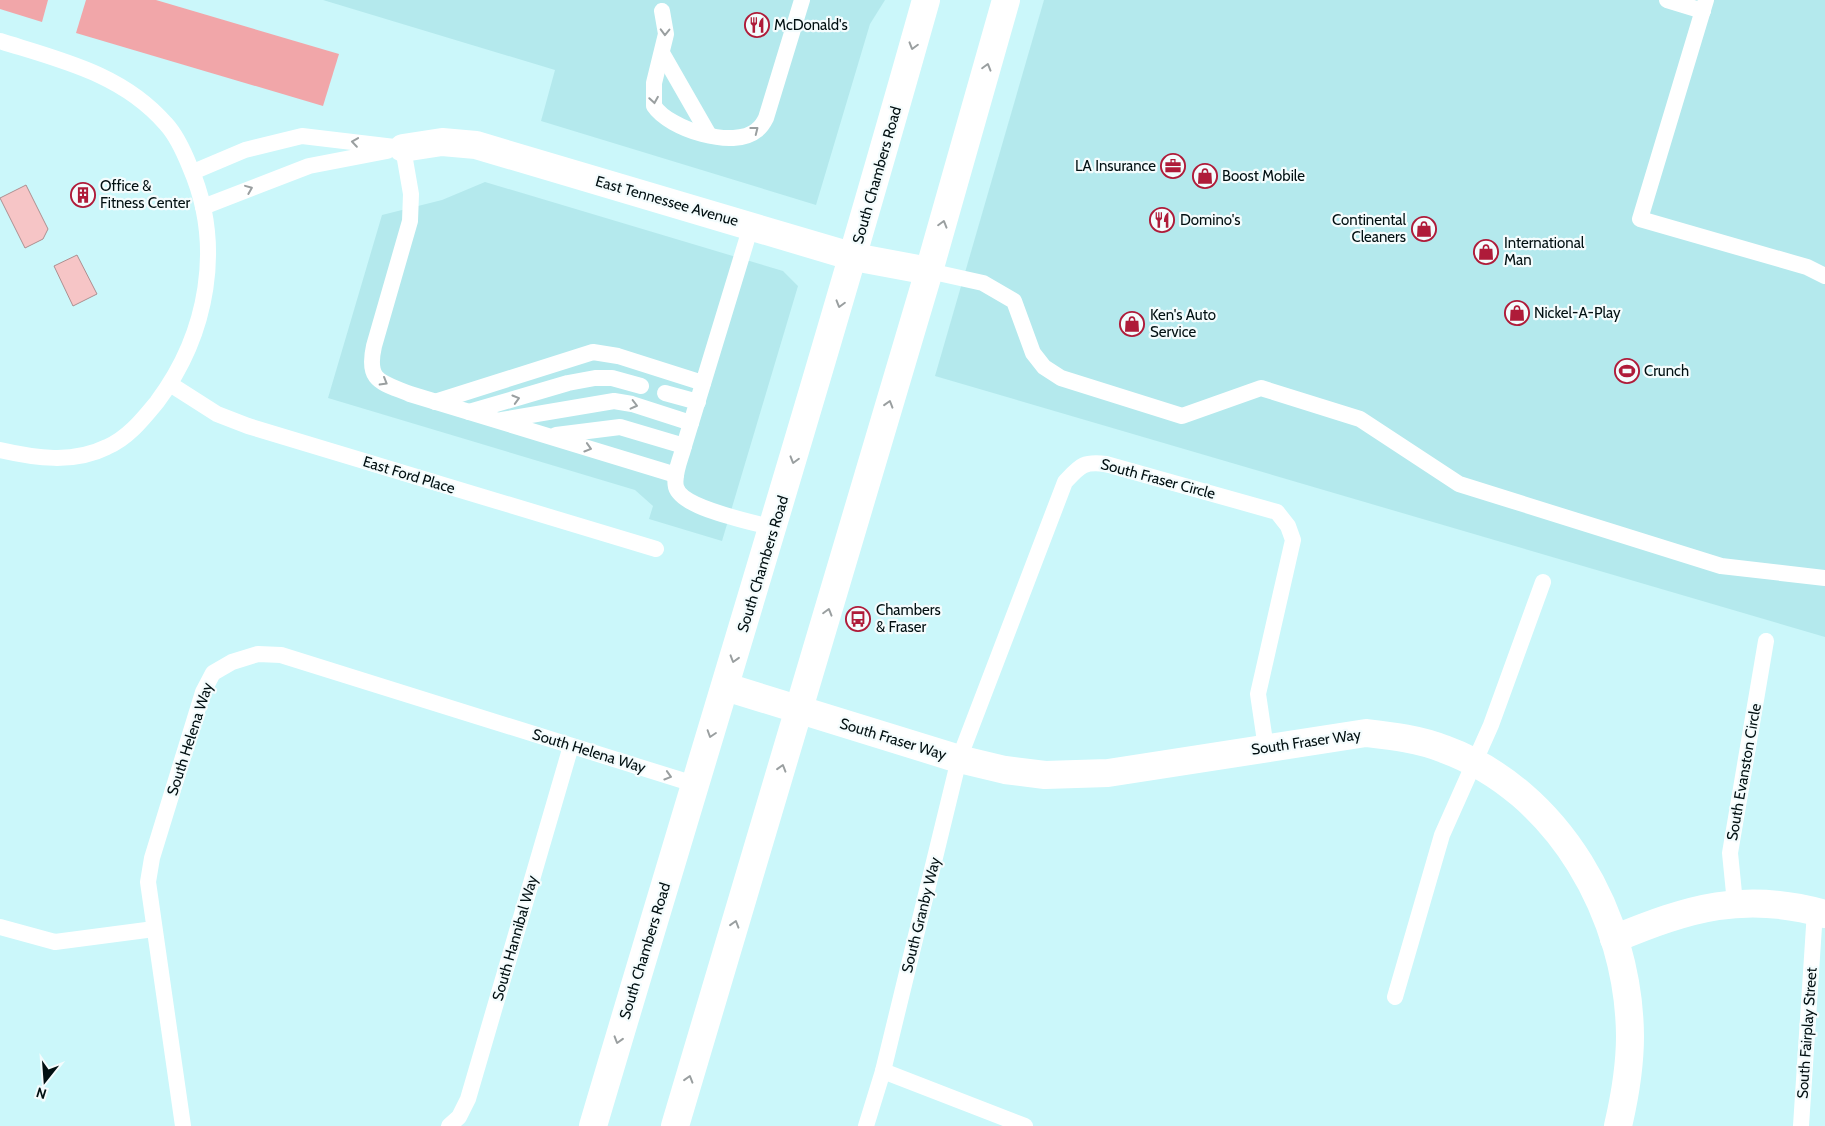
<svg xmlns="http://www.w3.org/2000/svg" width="1825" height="1126" font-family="Cabin,sans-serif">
	<rect width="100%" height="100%" fill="#cbf7fa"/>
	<g fill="#b4e9ed">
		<path d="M 323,0 L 885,0 L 870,24 L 816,205 L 541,121 L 555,70 Z"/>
		<path d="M 1044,0 L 1825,0 L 1825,637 L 935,376 Z"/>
		<path d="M 485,182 L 783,271 L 798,286 L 722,541 L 649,519 L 653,506 L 635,490 L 328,398 L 382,215 L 442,200 Z"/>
	</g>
	<g fill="#f1a6a9">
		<path d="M 0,0 L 48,0 L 42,22 L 0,9 Z"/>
		<path d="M 86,0 L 156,0 L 339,54 L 323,106 L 76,33 Z"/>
	</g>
	<g fill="#f6c5c6" stroke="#ad8f90">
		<path d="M 26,185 L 48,229 L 43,239 L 25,248 L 0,198 Z"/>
		<path d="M 77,255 L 97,294 L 73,306 L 54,266 Z"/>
	</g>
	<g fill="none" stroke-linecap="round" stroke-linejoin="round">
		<g stroke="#fff" stroke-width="16">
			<path d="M 1667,0 L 1703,11"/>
			<path d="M 1706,0 L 1640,219 L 1807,267 L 1825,276"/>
			<path d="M 662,11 L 666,34 L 654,83 L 654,106 C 669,129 734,150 757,130 C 761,127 764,122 766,118 L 802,0"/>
			<path d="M 0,41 C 61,60 123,74 166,124 C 177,136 184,152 190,167 C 224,245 208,334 157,402 C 143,419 128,438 107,447 C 73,464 35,458 0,450"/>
			<path d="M 662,53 L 709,135"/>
			<path d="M 403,148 L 411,194 L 410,221 L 374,346 C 366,382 381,382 410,394 L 676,475"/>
			<path d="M 193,172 L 245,150 L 302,136 L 403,148"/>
			<path d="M 203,207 L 309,166 L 387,151"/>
			<path d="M 751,226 L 684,446 C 681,458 673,475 676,487 C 682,509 753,522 774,528"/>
			<path d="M 929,271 L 983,283 L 1014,301 L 1033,353 L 1044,367 L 1061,378 L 1182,416 L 1261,388 L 1360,419 L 1459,484 L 1721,566 L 1825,578"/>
			<path d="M 170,384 L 217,414 L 248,426 L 656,549"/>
			<path d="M 665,393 L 698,402"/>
			<path d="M 435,402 L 593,352 L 618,356 L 703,383"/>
			<path d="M 469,412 L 568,383 L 595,378 L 612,378 L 641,386"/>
			<path d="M 502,420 L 614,401 L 632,404 L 691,423"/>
			<path d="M 556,435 L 620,427 L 684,446"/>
			<path d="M 1735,903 L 1730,853 L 1766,641"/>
			<path d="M 0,927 L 55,942 L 154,929"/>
			<path d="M 1395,997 L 1442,835 L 1491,725 L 1543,582"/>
			<path d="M 883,1071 L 1025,1126"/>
			<path d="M 183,1126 L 148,882 L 152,858 L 203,692 L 213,673 L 232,662 L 258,654 L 281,655 L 694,784"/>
			<path d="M 449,1126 L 459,1117 L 468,1099 L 571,746"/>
			<path d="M 866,1126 L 883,1071 L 959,759 L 1065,482 C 1080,466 1083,461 1106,464 L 1277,512 L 1288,526 L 1293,540 L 1258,694 L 1266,748"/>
			<path d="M 1801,1126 L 1815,911"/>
		</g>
		<g stroke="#fff" stroke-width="28">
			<path d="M 403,148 L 442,142 L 476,145 L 854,257 L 929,271"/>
			<path d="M 726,687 L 959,759 L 1005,770 L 1045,775 L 1108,773 L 1366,733 C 1392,736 1419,739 1444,749 C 1559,791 1629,916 1630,1036 C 1630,1067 1625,1096 1618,1126"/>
			<path d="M 1614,939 C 1689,908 1744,891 1825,914"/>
		</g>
		<g stroke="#fff" stroke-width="28">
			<path d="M 593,1126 C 704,751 820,377 926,0"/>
			<path d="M 675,1126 L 929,271 L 1006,0"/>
		</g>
	</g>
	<defs><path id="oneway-chevron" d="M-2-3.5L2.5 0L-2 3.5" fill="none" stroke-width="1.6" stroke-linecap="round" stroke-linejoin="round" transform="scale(1.25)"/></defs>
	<g stroke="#9a9fa0">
		<use href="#oneway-chevron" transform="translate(665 32) rotate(91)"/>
		<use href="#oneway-chevron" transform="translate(913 46) rotate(106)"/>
		<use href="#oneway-chevron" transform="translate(987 67) rotate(-74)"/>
		<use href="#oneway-chevron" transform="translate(654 100) rotate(81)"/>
		<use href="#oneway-chevron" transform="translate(755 130) rotate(-38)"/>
		<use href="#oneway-chevron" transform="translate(355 142) rotate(-172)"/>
		<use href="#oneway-chevron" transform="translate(249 189) rotate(-22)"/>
		<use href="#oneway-chevron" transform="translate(943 224) rotate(-74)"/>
		<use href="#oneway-chevron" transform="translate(840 304) rotate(106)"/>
		<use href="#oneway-chevron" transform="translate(384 382) rotate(30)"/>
		<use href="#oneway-chevron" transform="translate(516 399) rotate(-16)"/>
		<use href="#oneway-chevron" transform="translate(889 404) rotate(-73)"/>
		<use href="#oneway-chevron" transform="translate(634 405) rotate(14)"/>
		<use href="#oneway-chevron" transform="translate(588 448) rotate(17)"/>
		<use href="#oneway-chevron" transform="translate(794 460) rotate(106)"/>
		<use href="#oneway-chevron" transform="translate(828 612) rotate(-74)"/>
		<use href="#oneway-chevron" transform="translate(734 659) rotate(107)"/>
		<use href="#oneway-chevron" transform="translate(711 734) rotate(108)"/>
		<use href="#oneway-chevron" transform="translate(782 768) rotate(-73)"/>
		<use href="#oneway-chevron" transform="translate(668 776) rotate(17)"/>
		<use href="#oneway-chevron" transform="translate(735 924) rotate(-73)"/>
		<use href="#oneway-chevron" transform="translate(618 1040) rotate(107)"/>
		<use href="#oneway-chevron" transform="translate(689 1079) rotate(-73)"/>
	</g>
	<defs>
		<symbol id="restaurant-ring" viewBox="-11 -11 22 22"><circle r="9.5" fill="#f4fcfd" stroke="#af1b39" stroke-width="1.5"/><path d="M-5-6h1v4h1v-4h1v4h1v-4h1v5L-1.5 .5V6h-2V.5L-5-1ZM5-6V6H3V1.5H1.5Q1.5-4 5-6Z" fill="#af1b39"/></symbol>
		<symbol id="office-ring" viewBox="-11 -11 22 22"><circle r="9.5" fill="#f4fcfd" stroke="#af1b39" stroke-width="1.5"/><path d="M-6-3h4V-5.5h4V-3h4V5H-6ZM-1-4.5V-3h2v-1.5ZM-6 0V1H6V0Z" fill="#af1b39"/></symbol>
		<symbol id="shop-ring" viewBox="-11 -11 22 22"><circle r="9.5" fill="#f4fcfd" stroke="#af1b39" stroke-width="1.5"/><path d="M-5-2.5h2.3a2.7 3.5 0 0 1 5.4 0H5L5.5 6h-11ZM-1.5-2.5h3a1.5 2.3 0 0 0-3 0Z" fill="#af1b39"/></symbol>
		<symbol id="building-ring" viewBox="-11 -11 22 22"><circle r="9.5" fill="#f4fcfd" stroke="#af1b39" stroke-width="1.5"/><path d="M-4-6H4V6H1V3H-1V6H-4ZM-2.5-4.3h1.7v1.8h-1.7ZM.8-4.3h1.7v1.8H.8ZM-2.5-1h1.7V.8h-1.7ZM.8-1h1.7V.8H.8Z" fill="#af1b39"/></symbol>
		<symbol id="stadium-ring" viewBox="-11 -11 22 22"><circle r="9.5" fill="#f4fcfd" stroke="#af1b39" stroke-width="1.5"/><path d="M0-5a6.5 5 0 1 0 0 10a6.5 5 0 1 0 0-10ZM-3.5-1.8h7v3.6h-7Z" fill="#af1b39"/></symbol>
		<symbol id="bus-ring" viewBox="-11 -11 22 22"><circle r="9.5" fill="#f4fcfd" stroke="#af1b39" stroke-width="1.5"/><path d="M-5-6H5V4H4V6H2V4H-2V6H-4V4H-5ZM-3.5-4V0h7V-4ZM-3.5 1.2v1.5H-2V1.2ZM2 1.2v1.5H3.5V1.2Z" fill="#af1b39"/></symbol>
	</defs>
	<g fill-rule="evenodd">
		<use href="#restaurant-ring" x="743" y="11" width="28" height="28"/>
		<use href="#office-ring" x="1159" y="152" width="28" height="28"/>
		<use href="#shop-ring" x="1191" y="162" width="28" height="28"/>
		<use href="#building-ring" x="69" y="181" width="28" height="28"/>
		<use href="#restaurant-ring" x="1148" y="206" width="28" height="28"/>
		<use href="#shop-ring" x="1410" y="215" width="28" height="28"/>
		<use href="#shop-ring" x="1472" y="238" width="28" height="28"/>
		<use href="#shop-ring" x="1503" y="299" width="28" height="28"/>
		<use href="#shop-ring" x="1118" y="310" width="28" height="28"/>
		<use href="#stadium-ring" x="1613" y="357" width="28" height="28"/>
		<use href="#bus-ring" x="844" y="605" width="28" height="28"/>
	</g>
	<g text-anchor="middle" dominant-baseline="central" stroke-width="4.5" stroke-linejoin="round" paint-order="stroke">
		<g font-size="15" fill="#021012" stroke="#f4fcfd" text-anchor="start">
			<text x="774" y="25">McDonald's</text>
			<text x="1156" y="166" text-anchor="end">LA Insurance</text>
			<text x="1222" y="176">Boost Mobile</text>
			<text x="100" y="186">Office &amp;<tspan x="100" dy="17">Fitness Center</tspan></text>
			<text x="1180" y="220">Domino's</text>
			<text x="1406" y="220" text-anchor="end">Continental<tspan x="1406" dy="17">Cleaners</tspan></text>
			<text x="1504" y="243">International<tspan x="1504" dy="17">Man</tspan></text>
			<text x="1534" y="313">Nickel-A-Play</text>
			<text x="1150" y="315">Ken's Auto<tspan x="1150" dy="17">Service</tspan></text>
			<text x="1644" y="371">Crunch</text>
			<text x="876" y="610">Chambers<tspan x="876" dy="17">&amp; Fraser</tspan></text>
		</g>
		<g font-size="15" fill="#021012" stroke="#f4fcfd">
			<text transform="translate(877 175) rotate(-74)">South Chambers Road</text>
			<text transform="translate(667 201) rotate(16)">East Tennessee Avenue</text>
			<text transform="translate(409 475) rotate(17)">East Ford Place</text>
			<text transform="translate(1158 479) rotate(15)">South Fraser Circle</text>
			<text transform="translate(763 564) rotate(-73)">South Chambers Road</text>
			<text transform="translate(190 739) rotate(-72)">South Helena Way</text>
			<text transform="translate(893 739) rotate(17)">South Fraser Way</text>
			<text transform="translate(1306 742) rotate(-8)">South Fraser Way</text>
			<text transform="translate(589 751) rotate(17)">South Helena Way</text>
			<text transform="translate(1744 772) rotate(-80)">South Evanston Circle</text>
			<text transform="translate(921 915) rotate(-76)">South Granby Way</text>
			<text transform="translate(515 938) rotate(-74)">South Hannibal Way</text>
			<text transform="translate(645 951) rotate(-73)">South Chambers Road</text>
			<text transform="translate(1807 1033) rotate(-86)">South Fairplay Street</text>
		</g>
	</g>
	<g transform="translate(45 1081) rotate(197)" stroke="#f4fcfd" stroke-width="4" paint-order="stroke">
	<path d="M0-4L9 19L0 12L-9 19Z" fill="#021012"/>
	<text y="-8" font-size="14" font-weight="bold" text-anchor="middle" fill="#021012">N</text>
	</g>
</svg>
